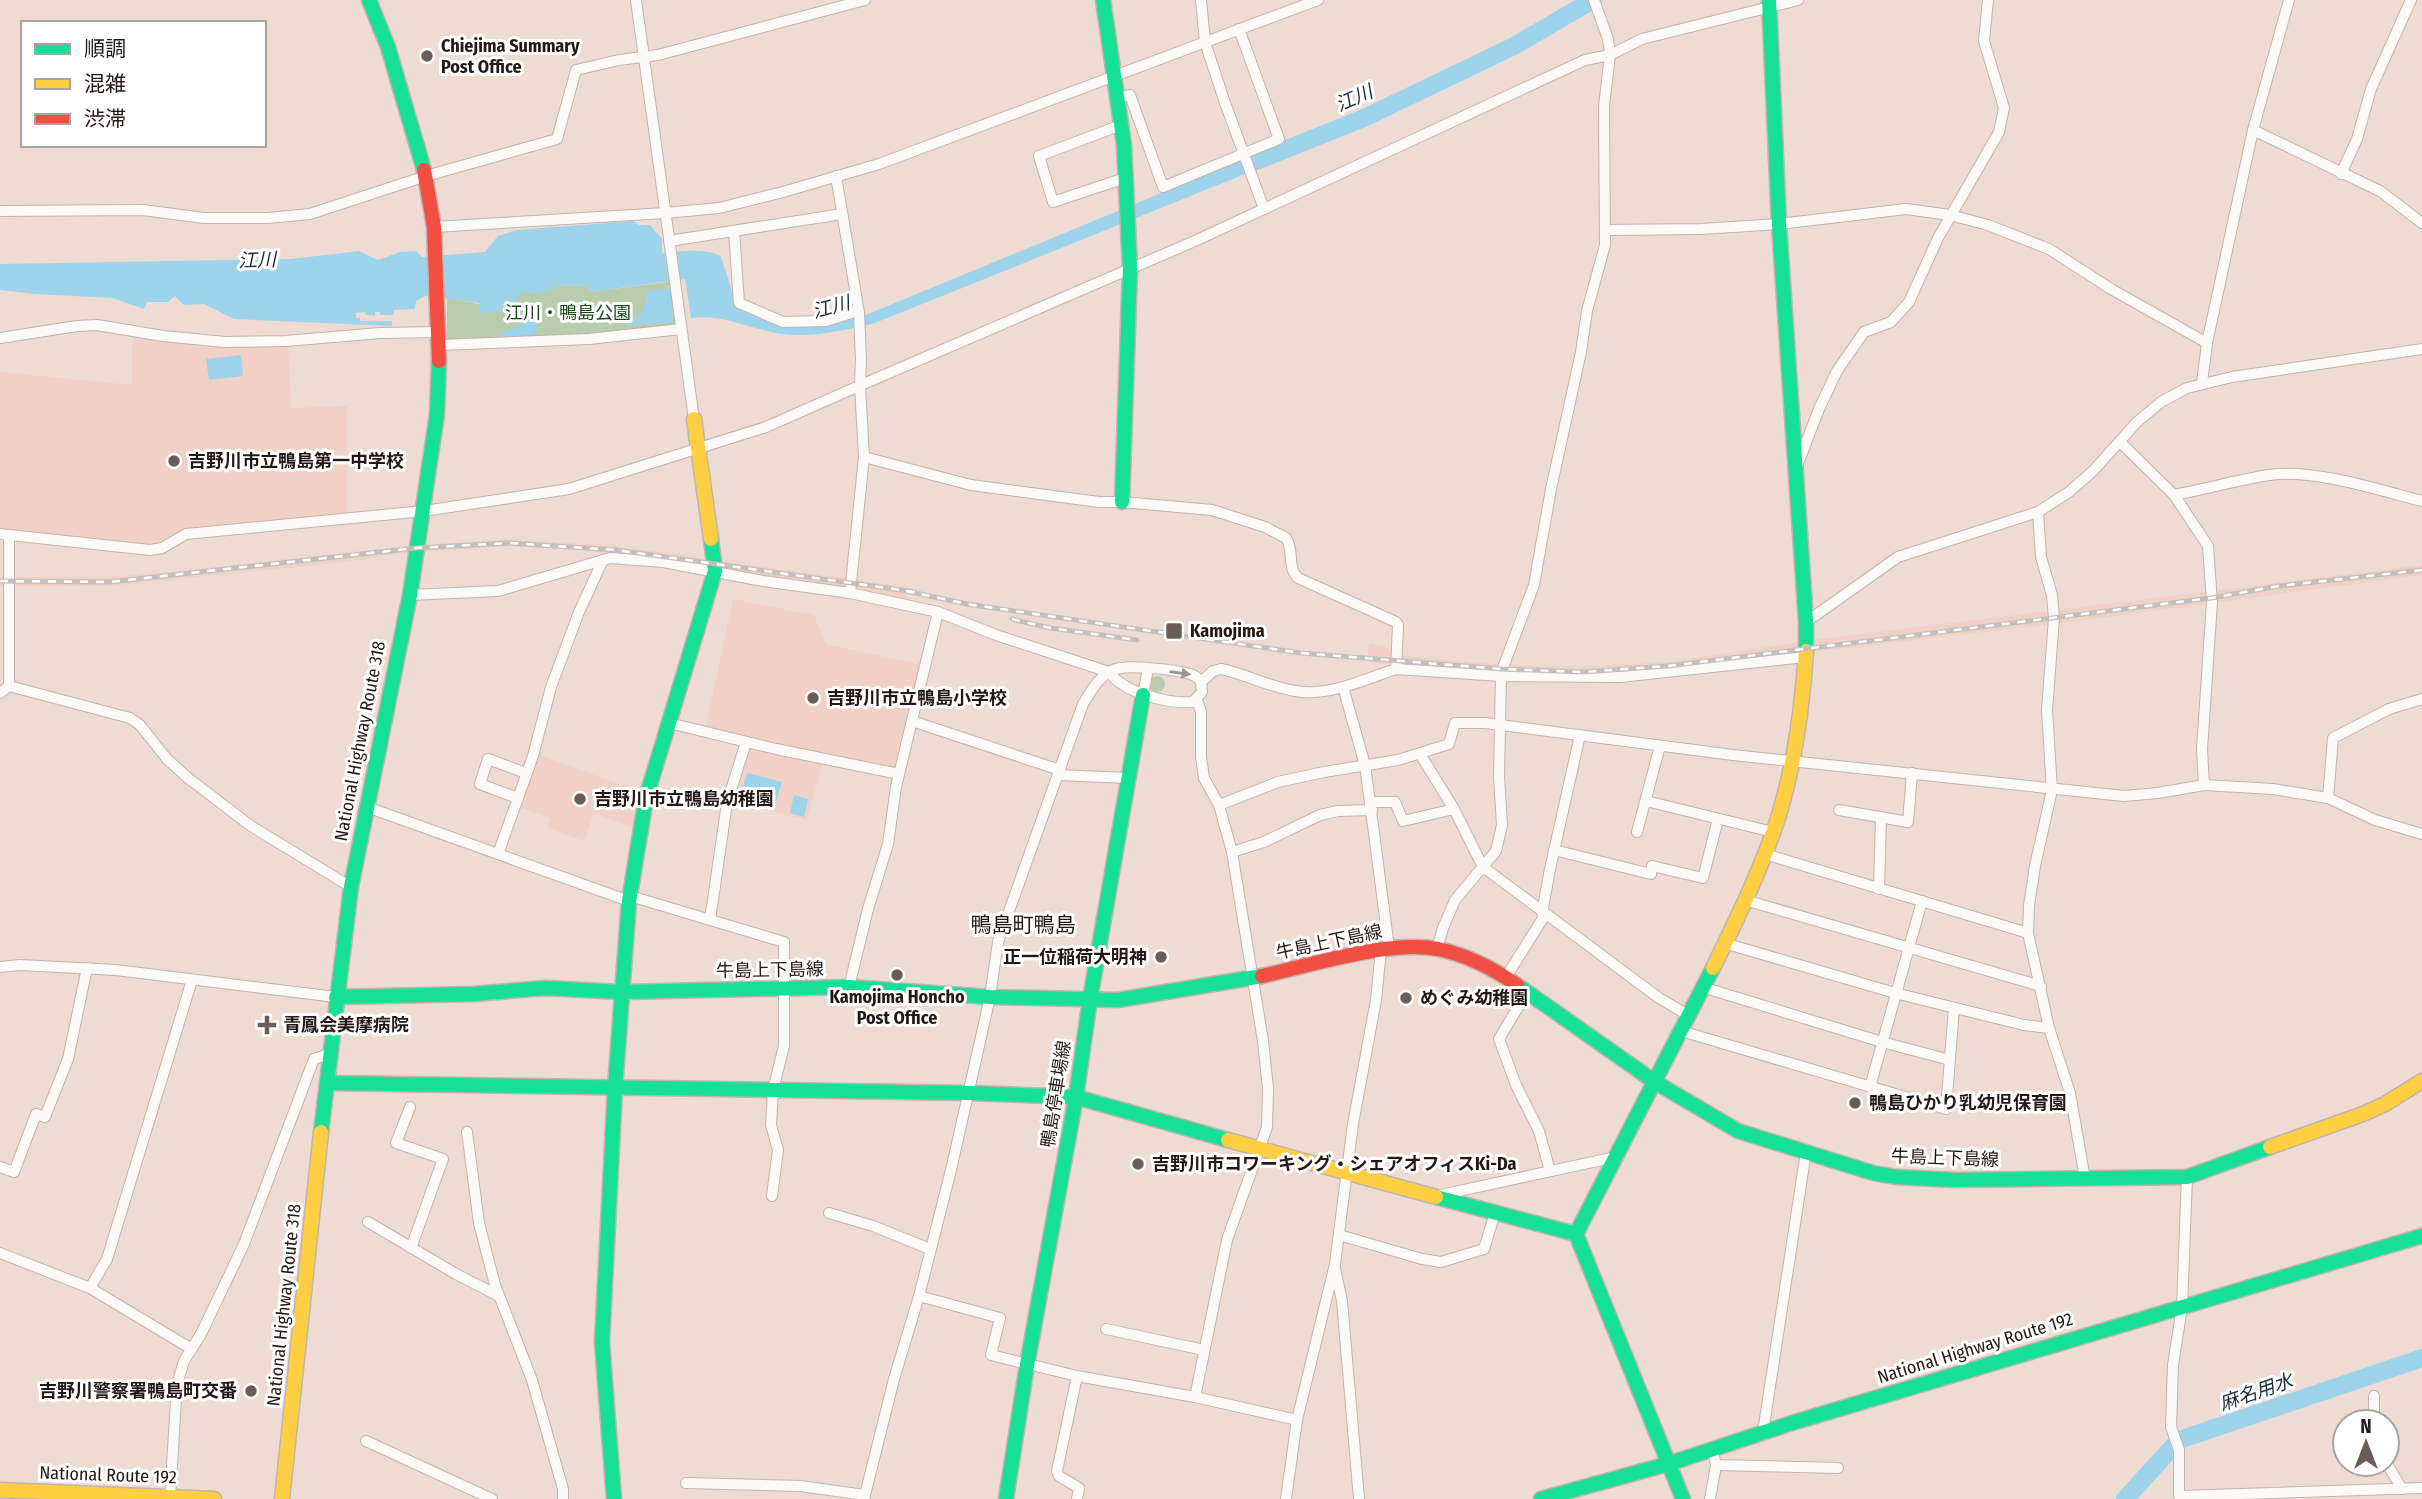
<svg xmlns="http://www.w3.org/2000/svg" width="2422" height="1499" font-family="'Fira Sans Condensed','Noto Sans JP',sans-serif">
	<rect width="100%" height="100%" fill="#eedbd4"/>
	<g fill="#f1d1c5">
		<path d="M 136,336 L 208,345 L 288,346 L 291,408 L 347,406 L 347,515 L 184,528 L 161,541 L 138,545 L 0,529 L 0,372 L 132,385 L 132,347 Z"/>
		<path d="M 510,539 L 616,546 L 907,587 L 905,600 L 715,567 L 581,550 L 509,546 L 416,552 L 327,564 L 109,586 L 0,586 L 0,577 L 108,577 L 170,572 L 417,545 Z"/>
		<path d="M 2422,565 L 2422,575 L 2054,624 L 1667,669 L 1583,675 L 1501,673 L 1367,662 L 1369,643 L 1392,649 L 1394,654 L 1398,655 L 1503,665 L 1584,667 L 1668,662 L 1806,641 Z"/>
		<path d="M 733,599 L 814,615 L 826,644 L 921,665 L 897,771 L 824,756 L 807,820 L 731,801 L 750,741 L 705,731 Z"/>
		<path d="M 537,754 L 641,792 L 634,828 L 594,813 L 584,841 L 547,828 L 550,818 L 519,807 Z"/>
	</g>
	<g fill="#b9cdac">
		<path d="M 675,281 L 681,329 L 588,339 L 447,340 L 447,298 L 479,304 L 523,292 L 545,293 L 545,289 L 554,285 L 588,286 L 590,292 Z"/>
		<circle cx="1157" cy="684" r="8"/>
	</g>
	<g fill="#9ed4eb">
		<path d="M 1268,149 L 1270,164 L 875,323 C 840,331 807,340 771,332 C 743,326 720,314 691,318 L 685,279 L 590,292 L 587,286 L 555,285 L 555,290 L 546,289 L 545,294 L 523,292 C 512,307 499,313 480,313 L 479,303 L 425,296 L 416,301 L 415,309 L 394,310 L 393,315 L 380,315 L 380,312 L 375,312 L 375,316 L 366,315 L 365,312 L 356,313 L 356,318 L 360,318 L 360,321 L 392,321 L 392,326 L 234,319 L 204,304 L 184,305 L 175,296 L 168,302 L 147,302 L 144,309 L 112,298 L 35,294 L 0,290 L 0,264 L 291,259 L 359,251 L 378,260 L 400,252 L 416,251 L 422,257 L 485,252 L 498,236 L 517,230 L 633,221 L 639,225 L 650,225 L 662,239 L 662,253 C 682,251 703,248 721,256 L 737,308 L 787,326 L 821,326 L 868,314 Z"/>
		<path d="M 670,288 L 673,322 L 628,326 L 633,318 L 641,315 L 648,291 Z"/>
		<path d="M 530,317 L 537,319 L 537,330 L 530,338 L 502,339 L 502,333 L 521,325 L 524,318 Z"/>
		<path d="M 241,355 L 243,376 L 209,380 L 206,359 Z"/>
		<path d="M 747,773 L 782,782 L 775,805 L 740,796 Z"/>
		<path d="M 794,795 L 808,799 L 804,817 L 790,813 Z"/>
	</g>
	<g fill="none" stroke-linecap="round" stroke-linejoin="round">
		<g stroke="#9ed4eb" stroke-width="18">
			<path d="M 1249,164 L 1364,118 L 1512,47 L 1593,0"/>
			<path d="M 2125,1499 L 2179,1440 L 2422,1358"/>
		</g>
		<defs>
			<g id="street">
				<path d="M 636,0 L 694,419"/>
				<path d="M 1201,0 L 1205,42 L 1224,100 L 1264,209"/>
				<path d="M 1118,98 L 1130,95 L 1163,187 L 1279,139 L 1239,29"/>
				<path d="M 1121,125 L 1039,156 L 1053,202 L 1125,178"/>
				<path d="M 2253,130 L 2380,191 L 2422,223"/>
				<path d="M 2341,174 L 2357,139 L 2371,89 L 2411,0"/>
				<path d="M 836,176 L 859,313 L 861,359 L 860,386 L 864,457 L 850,593"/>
				<path d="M 0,211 L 143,210 L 204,218 L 268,218 L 310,214 L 426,176 L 557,139 L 576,70 L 619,60 L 658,55 L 865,0"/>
				<path d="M 434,227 L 665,213 L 719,208 L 783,192 L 879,164 L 1318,0"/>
				<path d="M 1605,230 L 1701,229 L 1779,224 L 1906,209 L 1950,215 L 1988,225 L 2049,249 L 2111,289 L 2207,343"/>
				<path d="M 734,231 L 739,303 L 783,322 L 826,321 L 858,311"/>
				<path d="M 669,241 L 842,214"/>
				<path d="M 0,338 L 77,326 L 97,325 L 163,336 L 225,342 L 286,341 L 380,333 L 439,332"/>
				<path d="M 440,345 L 589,339 L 681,329"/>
				<path d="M 2202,383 L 2207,343 L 2253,130 L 2289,0"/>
				<path d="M 2120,442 L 2174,495 L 2208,546 L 2212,602 L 2202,749 L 2204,785"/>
				<path d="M 864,457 L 971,485 L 1099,502 L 1122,502 L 1212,510 L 1265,527 L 1286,538 C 1295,551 1286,566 1298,578 L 1396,622 L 1398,625 L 1396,669 C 1365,679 1329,697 1295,691 C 1269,687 1246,674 1221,669 L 1213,671 L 1201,682"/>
				<path d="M 1797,466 L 1819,409 L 1837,371 L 1864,332 L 1891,322 L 1909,302 L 1938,238 L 1999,132 L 2004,108 L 1984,41 L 1988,0"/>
				<path d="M 2174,495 C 2206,489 2237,480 2269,475 C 2312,468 2379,490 2422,501"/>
				<path d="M 2038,512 L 2041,557 L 2052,595 L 2054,618 L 2047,710 L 2052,790 L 2035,866 L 2029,906 L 2028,933 L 2049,1028 L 2070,1093 L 2085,1179"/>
				<path d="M 0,534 L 150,550 L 162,548 L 186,534 L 424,511 L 569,489 L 766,427 L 868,382 L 1197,240 L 1585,60 L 1610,55 L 1642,39 L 1798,0"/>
				<path d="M 9,578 L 9,535"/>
				<path d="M 9,586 L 9,686"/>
				<path d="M 410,595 L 498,591 L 610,558 L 663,562 L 763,581 L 850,593 L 938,612 L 996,635 L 1109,672 C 1124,693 1168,704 1193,702 L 1202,692 L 1201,682 C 1198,678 1198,677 1193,675 C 1179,670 1123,663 1111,671 C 1098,678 1091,691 1083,704 L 998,942 L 990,997 L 951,1170 L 919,1296 L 894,1379 L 864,1499"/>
				<path d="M 1806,622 L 1898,557 L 2038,512 L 2069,492 L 2093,471 L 2137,422 L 2161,402 L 2187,388 L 2232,377 L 2422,349"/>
				<path d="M 1396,669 L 1501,676 L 1620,677 L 1805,657"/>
				<path d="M 9,686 L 130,718 L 140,725 L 167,759 L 188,778 L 251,826 L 351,887"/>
				<path d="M 1343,687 L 1365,765 L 1389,948"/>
				<path d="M 0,693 L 9,686"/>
				<path d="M 1143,695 L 1148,669"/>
				<path d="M 912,721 L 1060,770"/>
				<path d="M 669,723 L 776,749 L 899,774"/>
				<path d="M 1420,754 L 1454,809 L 1483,867 L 1659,998 L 1688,1015"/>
				<path d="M 1058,775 L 1128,778"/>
				<path d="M 518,798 L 480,784 L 488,759 L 526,773"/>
				<path d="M 2328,798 L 2333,738 L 2389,709 L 2422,699"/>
				<path d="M 1646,801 L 1773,832"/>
				<path d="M 1370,802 L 1395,802 L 1403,821 L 1454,809"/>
				<path d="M 1219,805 L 1278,782 L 1324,772 L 1398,760 L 1449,744 L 1455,723 L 1485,723 L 1733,755 L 2124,796 L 2158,793 L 2204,785 L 2273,789 L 2328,798 L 2375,820 L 2422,834"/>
				<path d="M 367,807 L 629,901"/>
				<path d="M 1839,810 L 1908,822 L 1912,773"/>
				<path d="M 1637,832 L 1660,746"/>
				<path d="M 1554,850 L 1651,874 L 1652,866 L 1703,878 L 1718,819"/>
				<path d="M 1232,852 L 1264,842 L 1320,815 L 1338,811 L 1372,810"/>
				<path d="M 498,854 L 533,756 L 551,687 L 579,612 L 603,560"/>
				<path d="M 1765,854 L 2028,933"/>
				<path d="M 1879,889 L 1881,817"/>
				<path d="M 630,896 L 784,942 L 784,1046 L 773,1090 L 771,1125 L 778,1150 L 772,1196"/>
				<path d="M 1745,900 L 2041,986"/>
				<path d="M 1542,913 L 1550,869 L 1580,735"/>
				<path d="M 710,920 L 727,803 L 746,742"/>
				<path d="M 1724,943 L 1895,993 L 2024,1025 L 2049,1028"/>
				<path d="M 1437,949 L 1443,928 L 1455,900 L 1496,851 L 1502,825 L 1499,777 L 1501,673 L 1534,585 L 1551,489 L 1581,352 L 1587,311 L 1605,245 L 1604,106 L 1610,55 L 1608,39 L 1594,0"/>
				<path d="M 0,967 L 20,965 L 116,970 L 336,997"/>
				<path d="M 1506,977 L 1545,915"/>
				<path d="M 849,987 L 868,909 L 888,844 L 896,787 L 938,612"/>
				<path d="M 1702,987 L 1882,1042 L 1950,1060"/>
				<path d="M 1527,992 L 1499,1039 L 1516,1085 L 1539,1131 L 1550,1171"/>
				<path d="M 1681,1031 L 1946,1109 L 1954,1008"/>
				<path d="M 1870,1087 L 1922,901"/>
				<path d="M 410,1107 L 396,1143 L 443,1159 L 411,1248"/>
				<path d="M 467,1132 L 479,1223 L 495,1285 L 532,1380 L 563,1489 L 563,1499"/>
				<path d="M 0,1167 L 14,1172 L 36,1114 L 45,1117 L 68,1059 L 87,968"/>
				<path d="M 2187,1177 L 2182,1307 L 2173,1365 L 2171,1427 L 2179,1450 L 2179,1496 L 2422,1488"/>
				<path d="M 1436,1196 L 1616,1157"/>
				<path d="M 829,1213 L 873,1226 L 930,1249"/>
				<path d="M 368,1222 L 456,1274 L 499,1296"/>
				<path d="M 1339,1235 L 1422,1259 L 1441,1262 L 1484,1249 L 1495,1213"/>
				<path d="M 0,1253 L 90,1288 L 190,1348"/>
				<path d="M 1335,1268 L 1342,1301 L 1359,1499"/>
				<path d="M 90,1288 L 107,1259 L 192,980"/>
				<path d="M 919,1296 L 1000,1318 L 991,1355 L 1077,1376 L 1195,1397 L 1297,1420"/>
				<path d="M 1106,1329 L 1204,1350"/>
				<path d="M 1195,1397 L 1227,1240 L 1267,1127 L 1268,1088 L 1263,1041 L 1232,852 L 1219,805 L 1204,778 L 1201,757 L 1201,712 L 1197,700"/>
				<path d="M 2374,1422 L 2374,1396"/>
				<path d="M 1763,1432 L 1806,1152"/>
				<path d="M 366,1441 L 492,1499"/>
				<path d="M 1712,1448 L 1716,1465 L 1838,1468"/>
				<path d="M 2387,1464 L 2402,1489"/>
				<path d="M 686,1483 L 800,1486 L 865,1495"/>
				<path d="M 170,1498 L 177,1384 L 184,1361 L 201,1334 L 244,1244 L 314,1059 L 329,1054"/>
				<path d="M 1077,1499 L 1079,1488 L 1059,1476 L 1057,1471 L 1077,1376"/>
				<path d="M 1286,1499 L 1297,1420 L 1335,1264 L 1353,1124 L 1376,1000 L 1381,950"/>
				<path d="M 1710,1499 L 1716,1465"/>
			</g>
			<g id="fast">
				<path d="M 369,0 L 388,47 L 424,170"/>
				<path d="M 1103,0 L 1124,145 L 1130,268 L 1122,502"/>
				<path d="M 1769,0 L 1779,224 L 1806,622 L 1806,651"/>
				<path d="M 1517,985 L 1655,1082 L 1738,1131 L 1873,1173 L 1896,1177 L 1955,1180 L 2187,1177 L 2270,1147"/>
				<path d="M 336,997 L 473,994 L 545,988 L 621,992 L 849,987 L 990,997 L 1118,1000 L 1262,976"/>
				<path d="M 327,1083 L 969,1093 L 1076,1097 L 1228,1140"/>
				<path d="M 321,1132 L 351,887 L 410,595 L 437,414 L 439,361"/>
				<path d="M 1436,1197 L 1576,1234"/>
				<path d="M 614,1499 L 602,1342 L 615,1088 L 629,901 L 646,798 L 715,571 L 711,539"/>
				<path d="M 1006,1499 L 1027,1365 L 1076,1097 L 1090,999 L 1143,695"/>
				<path d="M 1541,1499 L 1668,1464 L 1795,1422 L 2422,1236"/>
				<path d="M 1683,1499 L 1576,1234 L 1713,968"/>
			</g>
			<g id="slow">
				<path d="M 694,419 L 711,539"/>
				<path d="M 1713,968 C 1735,923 1757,878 1774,830 C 1794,773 1802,712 1806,651"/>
				<path d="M 1228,1140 L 1436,1197"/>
				<path d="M 2270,1147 L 2363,1114 L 2385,1104 L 2422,1081"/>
				<path d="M 0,1490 L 214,1499"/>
				<path d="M 282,1499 L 321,1132"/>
			</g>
			<g id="jam">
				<path d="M 424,170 L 434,227 L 439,361"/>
				<path d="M 1262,976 C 1312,965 1388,940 1438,949 C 1467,955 1494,969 1517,985"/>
			</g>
		</defs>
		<use href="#street" stroke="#c1b3ad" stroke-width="12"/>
		<use href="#fast" stroke="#c1b3ad" stroke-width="17"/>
		<use href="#slow" stroke="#c1b3ad" stroke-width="17"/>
		<use href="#jam" stroke="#c1b3ad" stroke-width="17"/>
		<use href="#street" stroke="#fcfaf9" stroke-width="10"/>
		<use href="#fast" stroke="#16e098" stroke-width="14"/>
		<use href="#slow" stroke="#ffcf43" stroke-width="14"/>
		<use href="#jam" stroke="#f24e42" stroke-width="14"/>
		<defs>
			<g id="rail">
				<path d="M 0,581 L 109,582 L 416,548 L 509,543 L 616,550 L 915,592"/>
				<path d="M 906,591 L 967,604 L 1301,653 L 1502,669 L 1583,672 L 1668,666 L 2211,598 L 2279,586 L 2422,570"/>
				<path d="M 1012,619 L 1050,628 L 1137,640"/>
			</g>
		</defs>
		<use href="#rail" stroke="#c4bfbd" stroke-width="5"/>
		<use href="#rail" stroke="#fff" stroke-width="2.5" stroke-dasharray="8" stroke-linecap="butt"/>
	</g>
	<defs><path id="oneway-solid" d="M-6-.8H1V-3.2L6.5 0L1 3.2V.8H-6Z" transform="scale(1.75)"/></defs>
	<use fill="#9b9492" href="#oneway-solid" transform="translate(1180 673) rotate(8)"/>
	<g fill="#6b5c57" stroke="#fff" stroke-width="2.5">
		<circle cx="427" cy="56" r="7"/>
		<circle cx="174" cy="461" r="7"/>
		<rect x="1165" y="622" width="18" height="18" rx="3.5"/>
		<circle cx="813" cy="698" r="7"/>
		<circle cx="580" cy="799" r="7"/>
		<circle cx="1161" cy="957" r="7"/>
		<circle cx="897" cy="975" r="7"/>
		<circle cx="1406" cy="998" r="7"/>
		<path d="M263.5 1014.5h7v7h7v7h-7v7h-7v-7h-7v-7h7z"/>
		<circle cx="1855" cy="1103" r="7"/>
		<circle cx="1138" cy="1164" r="7"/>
		<circle cx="251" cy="1391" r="7"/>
	</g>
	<g text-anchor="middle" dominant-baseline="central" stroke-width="6" stroke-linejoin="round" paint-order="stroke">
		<g font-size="18" font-weight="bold" fill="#241814" stroke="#fff" text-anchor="start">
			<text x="441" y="46">Chiejima Summary<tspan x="441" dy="21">Post Office</tspan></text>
			<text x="188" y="461">吉野川市立鴨島第一中学校</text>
			<text x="1190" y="631">Kamojima</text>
			<text x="827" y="698">吉野川市立鴨島小学校</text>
			<text x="594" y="799">吉野川市立鴨島幼稚園</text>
			<text x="1147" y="957" text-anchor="end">正一位稲荷大明神</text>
			<text x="897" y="997" text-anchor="middle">Kamojima Honcho<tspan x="897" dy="21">Post Office</tspan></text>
			<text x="1420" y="998">めぐみ幼稚園</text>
			<text x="283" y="1025">青鳳会美摩病院</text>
			<text x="1869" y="1103">鴨島ひかり乳幼児保育園</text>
			<text x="1152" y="1164">吉野川市コワーキング・シェアオフィスKi-Da</text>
			<text x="237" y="1391" text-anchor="end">吉野川警察署鴨島町交番</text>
		</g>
		<g font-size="18" fill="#174617" stroke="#fff">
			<text x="568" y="313">江川・鴨島公園</text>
		</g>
		<g font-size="18" fill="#241814" stroke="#fff">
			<text transform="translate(360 741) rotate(-79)">National Highway Route 318</text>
			<text transform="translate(1329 942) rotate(-12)">牛島上下島線</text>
			<text transform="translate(770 970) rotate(-1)">牛島上下島線</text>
			<text transform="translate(1056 1094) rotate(-81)">鴨島停車場線</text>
			<text transform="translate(1945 1158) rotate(2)">牛島上下島線</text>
			<text transform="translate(284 1305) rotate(-84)">National Highway Route 318</text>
			<text transform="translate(1975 1348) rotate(-17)">National Highway Route 192</text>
			<text transform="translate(108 1475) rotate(2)">National Route 192</text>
		</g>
		<g font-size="19" font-style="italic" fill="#182c35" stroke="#fff">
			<text transform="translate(1354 98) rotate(-24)">江川</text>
			<text transform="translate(257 260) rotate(-2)">江川</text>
			<text transform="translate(831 307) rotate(-15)">江川</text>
			<text transform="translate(2256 1392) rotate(-19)">麻名用水</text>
		</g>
		<g font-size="21" fill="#241814" stroke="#fff">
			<text x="1023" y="925">鴨島町鴨島</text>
		</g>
	</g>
	<rect x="21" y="21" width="245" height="126" fill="#ffffff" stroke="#a7a3a1" stroke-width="2"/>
	<rect x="35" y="44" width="35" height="10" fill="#16e098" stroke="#a7a3a1" stroke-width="2"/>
	<text x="84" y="56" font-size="21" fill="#241814">順調</text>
	<rect x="35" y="79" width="35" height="10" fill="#ffcf43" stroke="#a7a3a1" stroke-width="2"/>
	<text x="84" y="91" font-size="21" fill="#241814">混雑</text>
	<rect x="35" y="114" width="35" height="10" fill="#f24e42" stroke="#a7a3a1" stroke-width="2"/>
	<text x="84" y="126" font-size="21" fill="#241814">渋滞</text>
	<g transform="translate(2366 1443)"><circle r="33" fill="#ffffff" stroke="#a7a3a1" stroke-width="2"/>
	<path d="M0-5L12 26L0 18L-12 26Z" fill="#6b5c57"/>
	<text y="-10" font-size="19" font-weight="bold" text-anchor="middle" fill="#241814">N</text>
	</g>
</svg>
